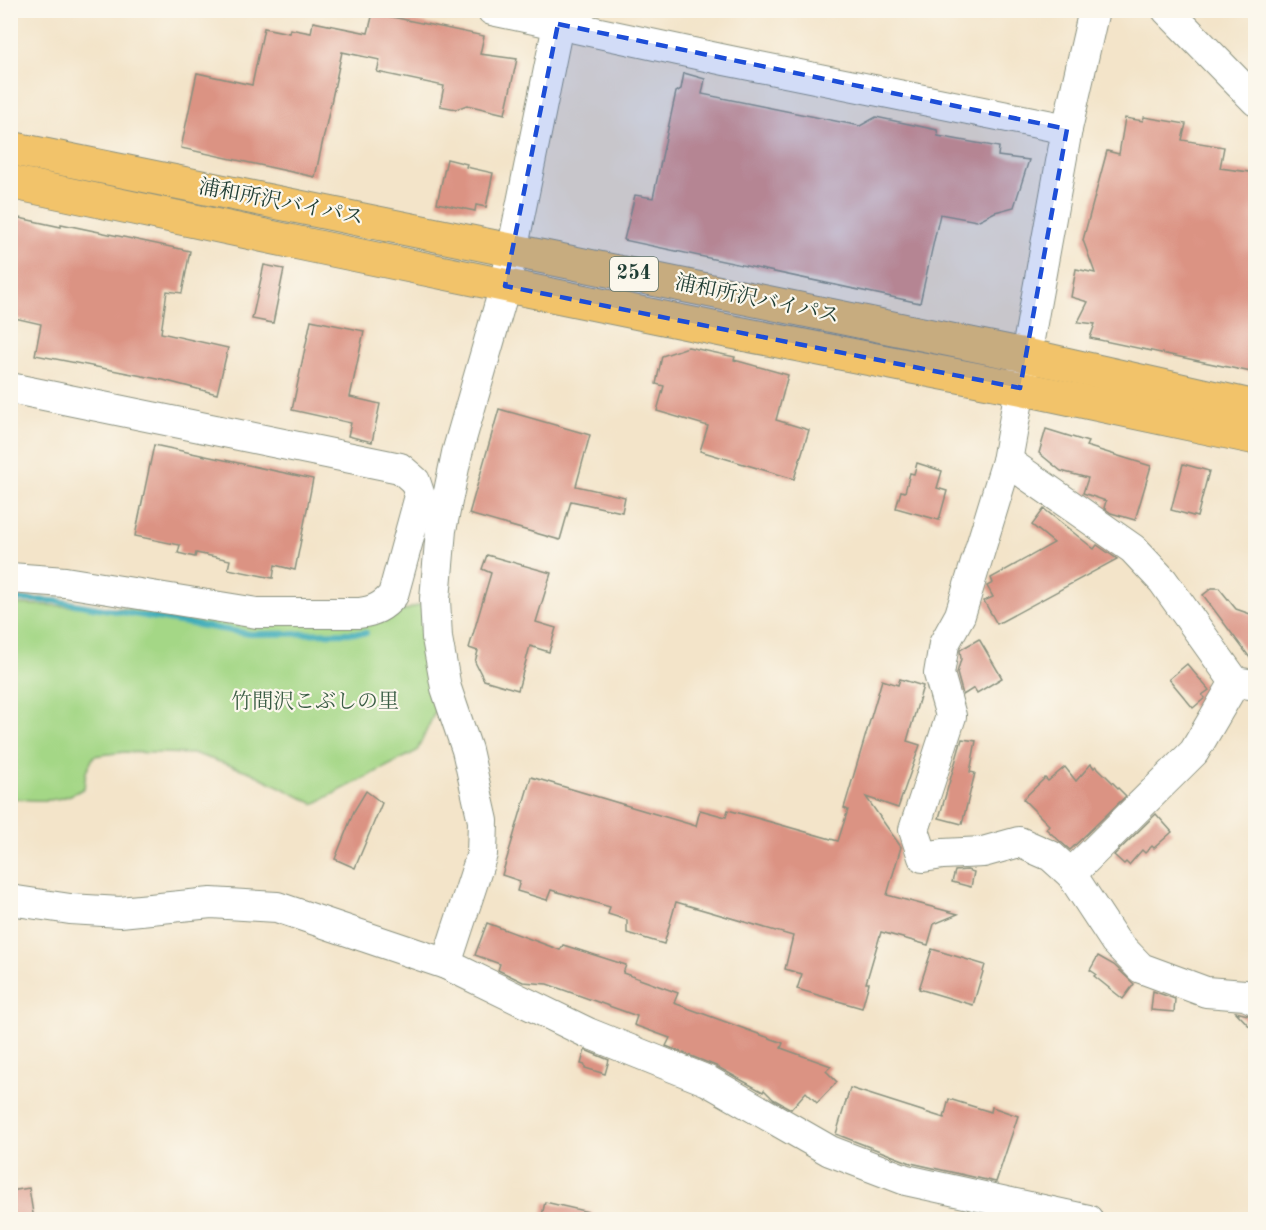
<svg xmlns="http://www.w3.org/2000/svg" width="1266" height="1230" font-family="'Old Standard TT','Noto Serif JP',serif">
	<rect width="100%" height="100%" fill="#fbf7ec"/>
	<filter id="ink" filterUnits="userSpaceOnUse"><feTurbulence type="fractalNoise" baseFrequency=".0167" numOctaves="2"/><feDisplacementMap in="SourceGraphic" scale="12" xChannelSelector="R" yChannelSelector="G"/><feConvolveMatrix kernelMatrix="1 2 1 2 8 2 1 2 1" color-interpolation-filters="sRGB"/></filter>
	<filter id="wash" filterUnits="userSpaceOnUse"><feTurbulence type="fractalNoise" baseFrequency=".008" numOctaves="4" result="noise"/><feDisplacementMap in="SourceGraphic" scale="24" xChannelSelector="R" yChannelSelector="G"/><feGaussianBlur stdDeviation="1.35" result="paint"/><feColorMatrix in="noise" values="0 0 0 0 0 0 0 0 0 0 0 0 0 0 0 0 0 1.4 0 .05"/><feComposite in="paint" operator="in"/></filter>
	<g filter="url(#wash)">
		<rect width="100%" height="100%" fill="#f3e4c9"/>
		<path fill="#a4d786" stroke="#628a5d" stroke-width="1.5" d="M 435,599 L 446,688 L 417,751 L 314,804 L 250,772 L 196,754 L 124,752 L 94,756 L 86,772 L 84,788 C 59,804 39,801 11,798 L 11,604 L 257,613 L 401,612 Z"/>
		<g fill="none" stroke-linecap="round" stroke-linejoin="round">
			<path stroke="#3dacb9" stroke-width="6" d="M 10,599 L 57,601 L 250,634 L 366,633"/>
		</g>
		<g id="blocks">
			<g fill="#db9383">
				<path d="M 373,13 L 484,36 L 480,54 L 517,59 L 505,114 L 467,105 L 456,109 L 440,106 L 444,86 L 377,72 L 380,60 L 342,52 L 315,177 L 181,148 L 197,73 L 252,85 L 264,28 L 289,33 L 290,29 L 311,33 L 313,22 L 368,33 Z"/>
				<path d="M 684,73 L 705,79 L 702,94 L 860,126 L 876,117 L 937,130 L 938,136 L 999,147 L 998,156 L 1029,160 L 1014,207 L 995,212 L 977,221 L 940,214 L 920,303 L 624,240 L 635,195 L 653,198 L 676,92 L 681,89 Z"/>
				<path d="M 1144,117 L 1186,124 L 1182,140 L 1224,147 L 1220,168 L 1256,173 L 1256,373 L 1090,338 L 1095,324 L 1078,322 L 1088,302 L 1071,297 L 1076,269 L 1095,273 L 1083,240 L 1107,151 L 1119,154 L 1125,118 L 1143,121 Z"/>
				<path d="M 447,159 L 467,164 L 466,167 L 493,173 L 486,207 L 476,205 L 475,211 L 437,203 Z"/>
				<path d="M 10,216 L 61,227 L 61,224 L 190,251 L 182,293 L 167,291 L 161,333 L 228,348 L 217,394 L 163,380 L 35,355 L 41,324 L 10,317 Z"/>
				<path d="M 264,265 L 284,269 L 273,323 L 252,319 Z"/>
				<path d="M 311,320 L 364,331 L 350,397 L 380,404 L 372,442 L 348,436 L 351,423 L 292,410 Z"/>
				<path d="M 688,347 L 735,357 L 734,360 L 788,375 L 776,420 L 809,430 L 794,479 L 700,451 L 708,426 L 657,411 L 664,386 L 656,384 L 662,356 Z"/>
				<path d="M 499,409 L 590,435 L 576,486 L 625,497 L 622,512 L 571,501 L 560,540 L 469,514 Z"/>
				<path d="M 1046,429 L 1088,442 L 1086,446 L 1151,466 L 1135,520 L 1111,513 L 1104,508 L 1106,501 L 1083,493 L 1088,478 L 1061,471 L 1039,453 Z"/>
				<path d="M 154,445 L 313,479 L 295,570 L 275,565 L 273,578 L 228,569 L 230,560 L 196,553 L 195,557 L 178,553 L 180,545 L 135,536 Z"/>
				<path d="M 917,463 L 942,471 L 937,488 L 947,491 L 939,520 L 896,508 L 901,491 L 905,492 L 910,473 L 914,474 Z"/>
				<path d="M 1183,464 L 1209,471 L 1197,517 L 1171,510 Z"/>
				<path d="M 1044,509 L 1094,549 L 1097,545 L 1117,559 L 997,624 L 984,601 L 993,597 L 987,586 L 993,583 L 991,578 L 1054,543 L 1032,525 Z"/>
				<path d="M 487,555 L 551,573 L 536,622 L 556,628 L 549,652 L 530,646 L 518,690 L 484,680 L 475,662 L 478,651 L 469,648 L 491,573 L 482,569 Z"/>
				<path d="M 1212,588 L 1219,588 L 1236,609 L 1256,616 L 1256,666 L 1203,595 Z"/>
				<path d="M 979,639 L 1002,678 L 977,693 L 974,688 L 963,695 L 957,673 L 961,659 L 960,650 Z"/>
				<path d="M 1187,664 L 1209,690 L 1202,695 L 1205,698 L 1193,708 L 1169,679 Z"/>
				<path d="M 900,679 L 923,686 L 907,741 L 920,745 L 898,808 L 866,797 L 901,847 L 887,895 L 958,914 L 934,924 L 928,945 L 881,932 L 866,983 L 869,983 L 862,1008 L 797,989 L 802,974 L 785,969 L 793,936 L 676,902 L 664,944 L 627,933 L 627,920 L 608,914 L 610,907 L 551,890 L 547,900 L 517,891 L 520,881 L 502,875 L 531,777 L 696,826 L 700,810 L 726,817 L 728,810 L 838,841 L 848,810 L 844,808 L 882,680 L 898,685 Z"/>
				<path d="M 962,739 L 976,741 L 970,772 L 975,773 L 962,824 L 939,818 Z"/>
				<path d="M 1091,764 L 1094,768 L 1096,766 L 1126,796 L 1070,850 L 1046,829 L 1049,825 L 1023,799 L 1045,778 L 1048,781 L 1065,767 L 1076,781 Z"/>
				<path d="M 366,791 L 382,803 L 355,868 L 335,859 L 354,811 Z"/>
				<path d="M 1156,814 L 1172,832 L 1154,848 L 1152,846 L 1145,853 L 1142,850 L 1129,865 L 1126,862 L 1124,864 L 1114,855 Z"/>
				<path d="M 967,870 L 974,872 L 971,887 L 952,882 L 955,871 Z"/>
				<path d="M 487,923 L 560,950 L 563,945 L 626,965 L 623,973 L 678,993 L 674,1003 L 783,1043 L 781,1048 L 831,1066 L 826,1071 L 837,1082 L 817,1103 L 806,1092 L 791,1109 L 773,1099 L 764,1090 L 763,1092 L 716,1066 L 666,1046 L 670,1038 L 634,1025 L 637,1016 L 547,984 L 523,982 L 498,970 L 500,964 L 475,955 Z"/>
				<path d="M 932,949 L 985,965 L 973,1005 L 919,989 Z"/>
				<path d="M 1098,956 L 1114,965 L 1134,984 L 1123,999 L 1094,976 L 1096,974 L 1090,970 Z"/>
				<path d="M 1153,991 L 1175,999 L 1174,1012 L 1151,1010 Z"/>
				<path d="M 1236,1012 L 1256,1017 L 1256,1033 Z"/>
				<path d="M 585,1050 L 609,1060 L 605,1074 L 585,1068 L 585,1065 L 581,1064 Z"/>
				<path d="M 850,1088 L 944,1118 L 949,1099 L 991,1112 L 992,1107 L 1018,1116 L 996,1182 L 911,1163 L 836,1134 Z"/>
				<path d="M 29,1188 L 34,1220 L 10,1220 L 10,1191 Z"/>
				<path d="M 545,1202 L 593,1213 L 592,1220 L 541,1220 Z"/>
			</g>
		</g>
	</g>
	<g filter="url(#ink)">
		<use href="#blocks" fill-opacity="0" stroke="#89907e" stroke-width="1.5"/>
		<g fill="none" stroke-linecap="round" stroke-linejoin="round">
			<defs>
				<g id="minor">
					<path d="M 492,10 L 725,60 L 1067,129"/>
					<path d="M 1094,10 L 1067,129 L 1007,461 L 960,615 L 944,644 L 939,674 L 951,716 L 914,830 L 923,857 L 943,854 L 983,852 L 1019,842 L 1051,856 L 1071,874 L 1115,941 L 1141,968 L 1206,992 L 1245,995 L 1256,1000"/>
					<path d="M 1167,10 L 1256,101"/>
					<path d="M 10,388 L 400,468 L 415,481 L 420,496 L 393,595 C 383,607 374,611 359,613 L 257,613 L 65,582 L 10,578"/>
					<path d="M 1007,461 L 1133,549 L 1163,581 L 1235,682 L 1256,685"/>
					<path d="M 1071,874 L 1194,752 L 1235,682"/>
					<path d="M 10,900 L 70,909 L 120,912 L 211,903 L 277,907 L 446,964 L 588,1033 L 708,1081 L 830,1151 L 906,1180 L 1088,1220"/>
					<path d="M 446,964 L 482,854 L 483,821 L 467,750 L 446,688 L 437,638 L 435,599 L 441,530 L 457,453 L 505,286 L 561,10"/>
				</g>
				<g id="highway">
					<path d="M 10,148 L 1025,355 L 1256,407"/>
					<path d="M 10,182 L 313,246 L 727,331 L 1020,388 L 1256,438"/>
				</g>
			</defs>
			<use href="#minor" stroke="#89907e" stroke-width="32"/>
			<use href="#highway" stroke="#89907e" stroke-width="35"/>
			<use href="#minor" stroke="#fff" stroke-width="30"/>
			<use href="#highway" stroke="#f2c36a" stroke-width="33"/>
		</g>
	</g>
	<path fill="#1d4ed8" fill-opacity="0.2" stroke="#1d4ed8" stroke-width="4.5" stroke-dasharray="12 8" stroke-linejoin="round" d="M 558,24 L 1067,129 L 1020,388 L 505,286 Z"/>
	<g text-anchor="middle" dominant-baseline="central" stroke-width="4.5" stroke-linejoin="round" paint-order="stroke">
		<rect fill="#fbf7ec" stroke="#61756b" stroke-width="1.5" x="610" y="257" width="48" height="34" rx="4.5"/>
		<g font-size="20" font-weight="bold" fill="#1f3d34">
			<text x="634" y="274">254</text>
		</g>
		<g font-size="21" fill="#1f3d34" stroke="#fbf7ec">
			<text transform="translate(281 203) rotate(11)">浦和所沢バイパス</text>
			<text transform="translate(757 300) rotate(12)">浦和所沢バイパス</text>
		</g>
		<g font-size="21" fill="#3a5c44" stroke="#fbf7ec">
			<text x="315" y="702">竹間沢こぶしの里</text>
		</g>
	</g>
	<rect width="1266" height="1230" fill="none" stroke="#fbf7ec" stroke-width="36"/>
</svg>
